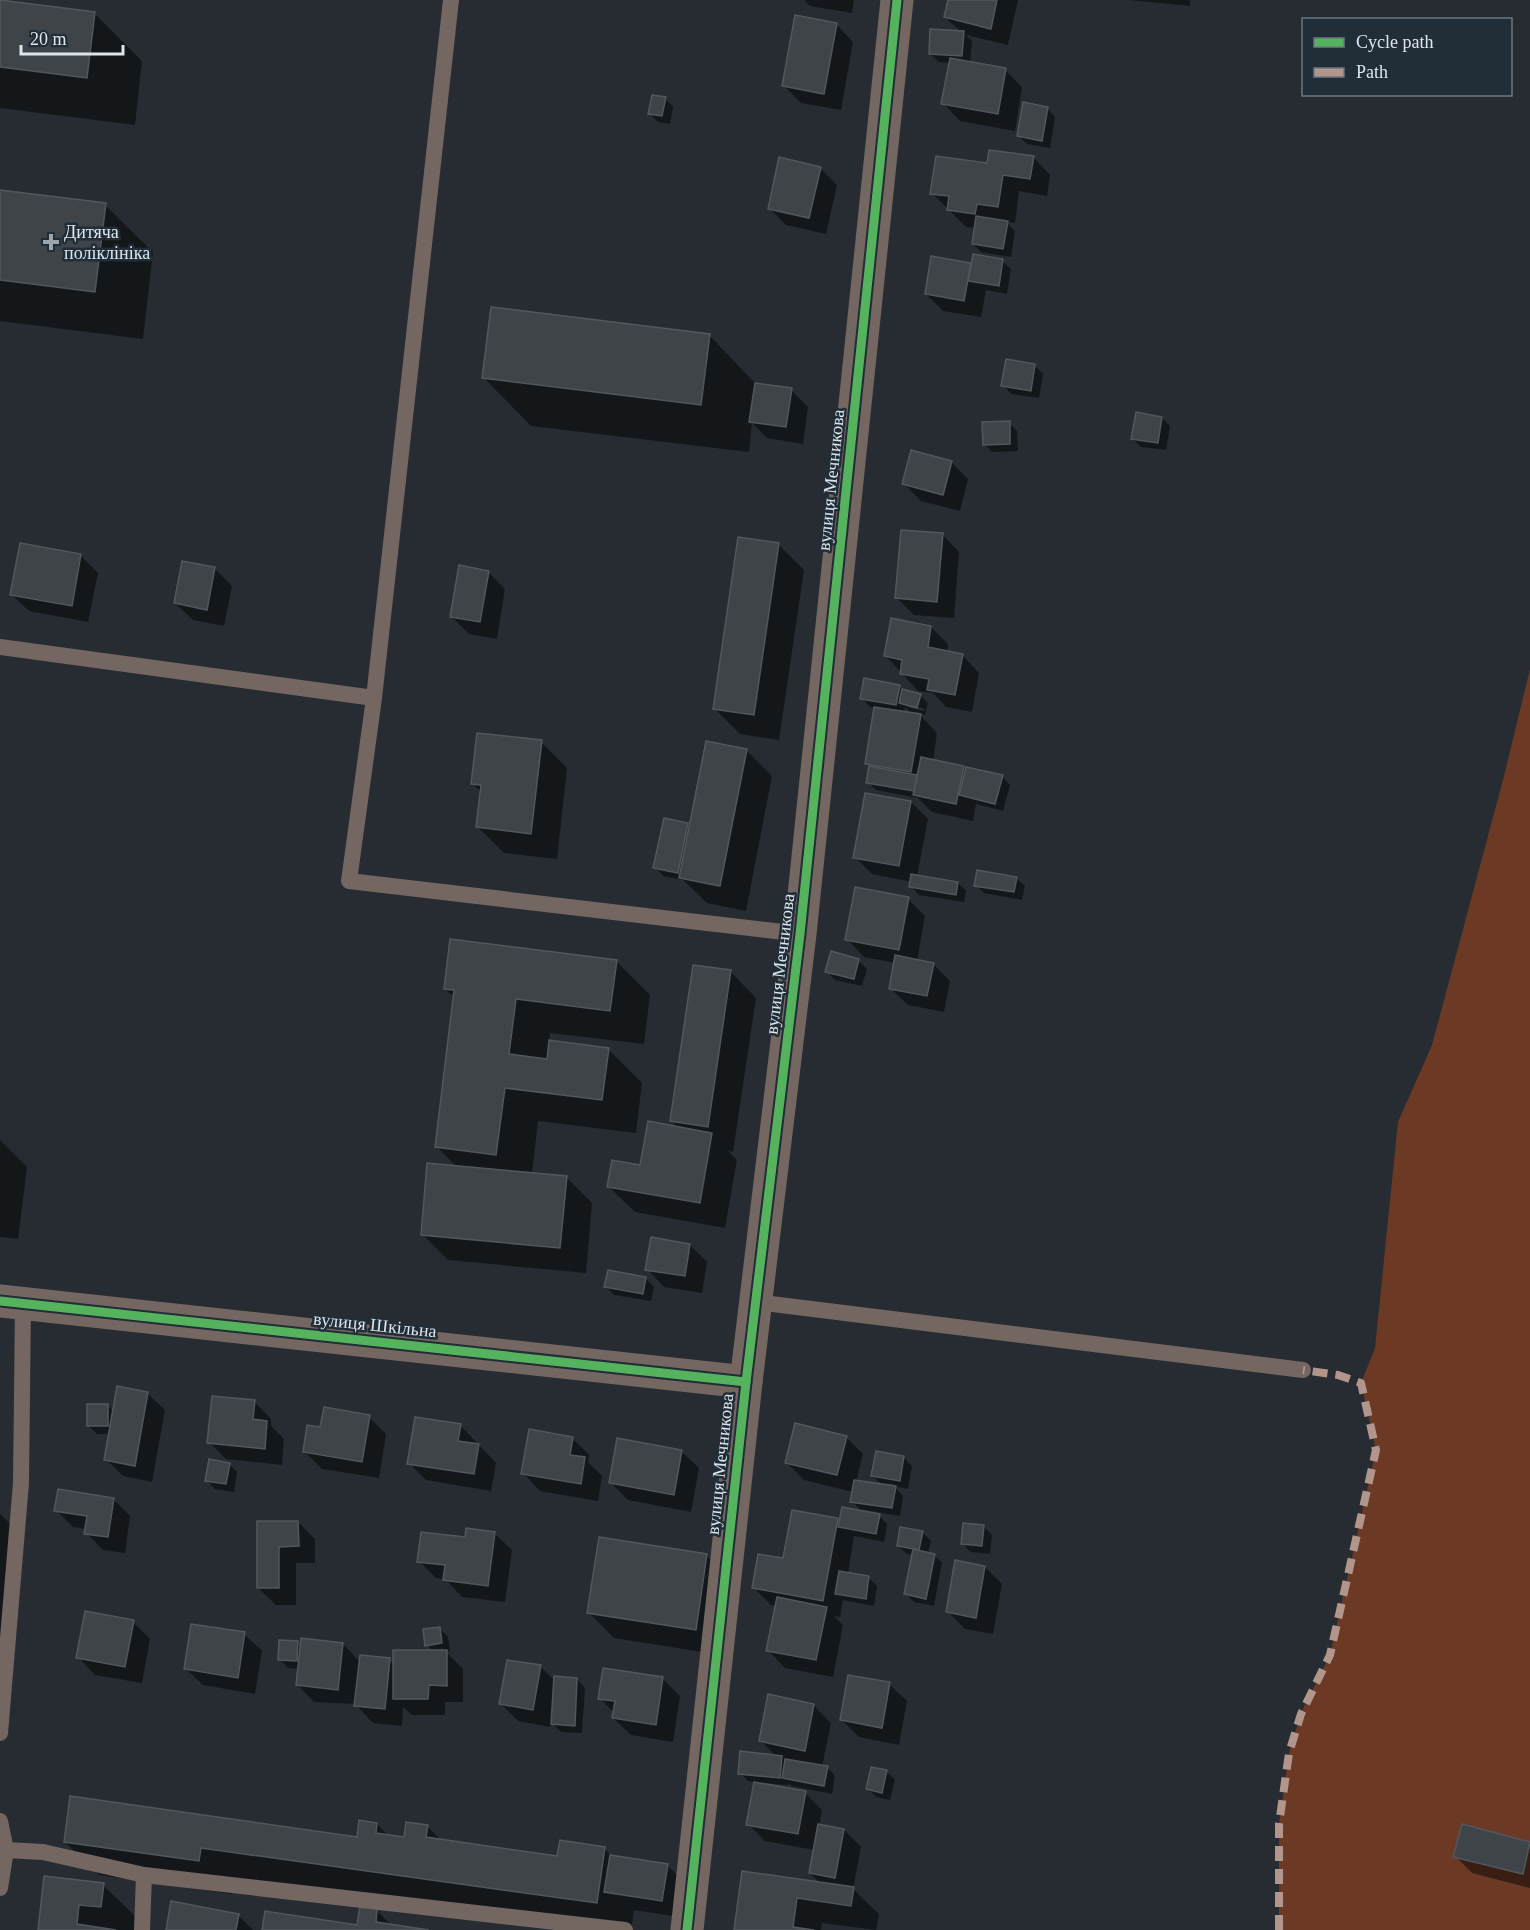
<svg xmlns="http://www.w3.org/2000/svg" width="1530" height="1930" font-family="Georgia,serif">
	<rect width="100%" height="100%" fill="#262c32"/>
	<path fill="#6c3a24" d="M 1530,669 L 1530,1930 L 1279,1930 L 1279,1824 L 1289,1753 L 1301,1713 L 1330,1655 L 1376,1450 L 1361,1383 L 1375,1348 L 1398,1122 L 1432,1045 L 1503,780 Z"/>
	<g fill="#0007" fill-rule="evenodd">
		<path d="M 804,0 L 854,0 L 852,13 L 810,6 Z"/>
		<path d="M 949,0 L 1018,0 L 1008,45 L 966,35 L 972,41 L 970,63 L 1005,70 L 1022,87 L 1015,131 L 960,121 L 943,103 L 951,63 L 939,62 L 930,54 L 961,32 L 945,17 Z"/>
		<path d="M 1128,0 L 1190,0 L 1190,6 Z"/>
		<path d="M 0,1 L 94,13 L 142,61 L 135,125 L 0,108 Z"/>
		<path d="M 836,24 L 853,42 L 841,110 L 801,103 L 784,86 Z"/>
		<path d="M 665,98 L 673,107 L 670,124 L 658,122 L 650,114 Z"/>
		<path d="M 1047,108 L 1055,117 L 1050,148 L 1027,144 L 1019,136 Z"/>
		<path d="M 1033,157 L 1050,175 L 1047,196 L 1019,191 L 1015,223 L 1006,222 L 1015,231 L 1011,257 L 981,252 L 973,244 L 976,228 L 966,227 L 932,193 L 989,165 Z"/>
		<path d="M 820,168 L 837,185 L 826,234 L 786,225 L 769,208 Z"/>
		<path d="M 0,192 L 105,205 L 153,252 L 143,339 L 0,321 Z"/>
		<path d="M 1002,261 L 1011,269 L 1007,294 L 986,290 L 981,317 L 943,311 L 926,294 L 970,265 L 972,267 Z"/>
		<path d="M 709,335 L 757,385 L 791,390 L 808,407 L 803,444 L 767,438 L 752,423 L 749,452 L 531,426 L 484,378 Z"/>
		<path d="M 1035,366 L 1043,374 L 1039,398 L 1011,394 L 1003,385 Z"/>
		<path d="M 1162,418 L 1170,426 L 1166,450 L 1141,447 L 1133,439 Z"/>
		<path d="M 1009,423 L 1017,431 L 1018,451 L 992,452 L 984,444 Z"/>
		<path d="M 951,462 L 968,479 L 960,511 L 921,501 L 904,484 Z"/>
		<path d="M 942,534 L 959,552 L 954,618 L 914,615 L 897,598 Z"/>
		<path d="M 778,544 L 804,570 L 779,740 L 740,734 L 714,708 Z"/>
		<path d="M 81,556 L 98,573 L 88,622 L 29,611 L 11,594 Z"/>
		<path d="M 214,568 L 232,586 L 224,626 L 193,620 L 175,603 Z"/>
		<path d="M 488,572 L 505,589 L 497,639 L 469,634 L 451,616 Z"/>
		<path d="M 931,627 L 948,644 L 947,652 L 962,655 L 979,673 L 972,712 L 946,707 L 933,693 L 918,691 L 886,656 Z"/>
		<path d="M 899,686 L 904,691 L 920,695 L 928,703 L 925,715 L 918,713 L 937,733 L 933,761 L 1002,776 L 1010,785 L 1003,811 L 976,804 L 973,821 L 932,812 L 918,798 L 876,790 L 868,782 L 871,768 L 866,764 L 876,708 L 870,707 L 862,698 ZM 908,704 L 925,709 L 924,711 L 908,707 ZM 905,707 L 912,714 L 904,713 Z"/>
		<path d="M 541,742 L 567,768 L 557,859 L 504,853 L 478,827 L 482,793 L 473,784 Z"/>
		<path d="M 746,750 L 772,776 L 746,911 L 707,903 L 683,880 L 663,876 L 655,867 L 688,824 L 691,827 Z"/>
		<path d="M 911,802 L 928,819 L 917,876 L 958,883 L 966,891 L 964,902 L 919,895 L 911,886 L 912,882 L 872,874 L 855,857 Z"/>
		<path d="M 1016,878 L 1025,886 L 1022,900 L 984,893 L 976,885 Z"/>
		<path d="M 908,899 L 925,916 L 917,961 L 933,964 L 950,981 L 944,1012 L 908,1005 L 890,988 L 895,963 L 864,957 L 847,939 Z"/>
		<path d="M 858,960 L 867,969 L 862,986 L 835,980 L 827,971 Z"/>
		<path d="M 616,961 L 650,995 L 644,1044 L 550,1033 L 549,1042 L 608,1049 L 642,1083 L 636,1133 L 538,1121 L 532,1174 L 566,1177 L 592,1203 L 586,1273 L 448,1260 L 422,1234 L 457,1167 L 436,1146 L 455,998 L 445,989 Z"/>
		<path d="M 731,972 L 756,998 L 733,1152 L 728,1151 L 737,1160 L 725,1228 L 635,1212 L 609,1187 L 642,1167 L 679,1129 L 671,1120 Z"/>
		<path d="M 0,1140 L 27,1167 L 18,1239 L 0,1237 Z"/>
		<path d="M 690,1245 L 707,1262 L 702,1293 L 664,1287 L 647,1269 Z"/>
		<path d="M 646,1279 L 654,1287 L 651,1301 L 614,1295 L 606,1286 Z"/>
		<path d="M 147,1393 L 165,1410 L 152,1482 L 123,1476 L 106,1459 L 110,1434 L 97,1434 L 89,1426 L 107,1405 L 114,1412 Z"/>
		<path d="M 254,1401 L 271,1419 L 271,1426 L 284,1439 L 282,1465 L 226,1459 L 209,1442 Z"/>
		<path d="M 369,1417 L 386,1434 L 379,1478 L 322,1469 L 304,1451 L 321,1429 Z"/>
		<path d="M 460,1425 L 496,1463 L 491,1491 L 426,1480 L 409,1463 Z"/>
		<path d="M 846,1437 L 863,1454 L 856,1482 L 883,1486 L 873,1476 L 904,1458 L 912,1466 L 908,1489 L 894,1486 L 903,1496 L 900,1516 L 865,1510 L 864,1513 L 879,1516 L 887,1524 L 884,1542 L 854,1536 L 848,1574 L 868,1577 L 877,1586 L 874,1606 L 843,1600 L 840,1617 L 834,1616 L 843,1625 L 833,1677 L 785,1668 L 768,1650 L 777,1606 L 771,1605 L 753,1587 L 837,1519 L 841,1522 L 863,1513 L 852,1501 L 853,1492 L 804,1480 L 787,1463 Z"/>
		<path d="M 572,1438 L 589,1455 L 588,1462 L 602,1476 L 598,1501 L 540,1491 L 523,1473 Z"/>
		<path d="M 681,1451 L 699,1468 L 691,1512 L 628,1500 L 611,1483 Z"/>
		<path d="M 229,1464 L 237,1472 L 234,1492 L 215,1489 L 207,1481 Z"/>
		<path d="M 113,1499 L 130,1516 L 125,1553 L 103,1550 L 86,1533 L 86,1529 L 73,1527 L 56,1510 Z"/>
		<path d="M 0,1514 L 24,1537 L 0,1724 Z"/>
		<path d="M 298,1522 L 315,1539 L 315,1563 L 296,1563 L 296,1605 L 276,1605 L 258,1588 L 258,1523 Z"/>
		<path d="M 984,1527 L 992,1535 L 990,1554 L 971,1552 L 963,1544 Z"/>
		<path d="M 922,1532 L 931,1541 L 928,1554 L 934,1555 L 942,1563 L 934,1606 L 914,1602 L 906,1594 L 913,1555 L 907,1554 L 898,1546 Z"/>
		<path d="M 494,1533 L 512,1550 L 505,1602 L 462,1597 L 445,1579 L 436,1578 L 419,1561 L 466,1539 Z"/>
		<path d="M 707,1556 L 732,1581 L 721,1655 L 614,1638 L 588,1612 Z"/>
		<path d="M 985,1567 L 1002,1584 L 993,1634 L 965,1629 L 947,1611 Z"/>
		<path d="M 133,1622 L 150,1639 L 142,1683 L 95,1675 L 78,1657 Z"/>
		<path d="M 440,1629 L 448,1637 L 450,1651 L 446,1652 L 463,1669 L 463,1702 L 445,1702 L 445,1715 L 412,1715 L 403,1707 L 402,1726 L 373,1723 L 355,1704 L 314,1702 L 297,1684 L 299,1669 L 288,1668 L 280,1660 L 297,1643 L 301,1647 L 343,1644 L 360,1662 L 389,1659 L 394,1665 L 434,1652 L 427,1645 Z"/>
		<path d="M 244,1634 L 262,1651 L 255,1694 L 203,1685 L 185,1668 Z"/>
		<path d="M 540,1666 L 555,1681 L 577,1679 L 585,1688 L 582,1733 L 561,1732 L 551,1722 L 550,1727 L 518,1721 L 501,1704 Z"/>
		<path d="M 663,1679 L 680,1696 L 673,1742 L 631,1735 L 613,1718 L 614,1713 L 600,1698 Z"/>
		<path d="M 889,1684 L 907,1701 L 899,1745 L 859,1737 L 842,1720 Z"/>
		<path d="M 813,1705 L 831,1723 L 822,1767 L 827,1767 L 835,1776 L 832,1794 L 792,1786 L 788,1783 L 788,1785 L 763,1783 L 763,1785 L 805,1793 L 822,1810 L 819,1826 L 844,1830 L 861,1847 L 853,1889 L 879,1914 L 876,1930 L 822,1923 L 821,1930 L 735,1930 L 821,1884 L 810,1873 L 814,1850 L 765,1841 L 748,1824 L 755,1782 L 748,1781 L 740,1773 L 777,1757 L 760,1740 Z"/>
		<path d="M 886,1771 L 895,1780 L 890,1800 L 876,1797 L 868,1789 Z"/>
		<path d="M 377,1824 L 389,1836 L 405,1839 L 427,1826 L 442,1841 L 559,1858 L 604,1848 L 612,1857 L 667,1865 L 684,1882 L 679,1917 L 634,1910 L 631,1930 L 234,1881 L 232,1894 L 99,1875 L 65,1842 L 358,1838 Z"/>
		<path d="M 1463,1826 L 1530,1843 L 1530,1888 L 1472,1873 L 1455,1856 Z"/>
		<path d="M 103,1885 L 137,1918 L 136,1930 L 40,1930 Z"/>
		<path d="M 377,1911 L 392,1926 L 419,1930 L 264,1930 L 359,1927 Z"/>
		<path d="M 238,1915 L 253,1930 L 168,1930 Z"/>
	</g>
	<g fill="#3f4449" stroke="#52575d" stroke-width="1.5">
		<path d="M 0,0 L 95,12 L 87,78 L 0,67 Z"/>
		<path d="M 948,0 L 997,0 L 991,29 L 944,17 Z"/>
		<path d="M 795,15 L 837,23 L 824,94 L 782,86 Z"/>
		<path d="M 930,29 L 964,31 L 962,56 L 929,54 Z"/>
		<path d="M 950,58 L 1006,68 L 998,114 L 941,104 Z"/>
		<path d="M 652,95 L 666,97 L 662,116 L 648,114 Z"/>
		<path d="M 1023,102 L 1048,107 L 1042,141 L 1017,136 Z"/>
		<path d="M 989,150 L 1034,156 L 1030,179 L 1003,175 L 998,207 L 977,204 L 975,214 L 947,210 L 949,196 L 930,194 L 936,156 L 987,163 Z"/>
		<path d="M 779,157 L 821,167 L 809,218 L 768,209 Z"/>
		<path d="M 0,190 L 106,203 L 95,292 L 0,280 Z"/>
		<path d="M 976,216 L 1008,221 L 1003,249 L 972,244 Z"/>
		<path d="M 973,254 L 1003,259 L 999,286 L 968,281 Z"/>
		<path d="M 931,256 L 971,263 L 964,301 L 925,294 Z"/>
		<path d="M 491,307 L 710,334 L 701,405 L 482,378 Z"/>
		<path d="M 1006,359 L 1035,364 L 1031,391 L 1001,386 Z"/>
		<path d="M 755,383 L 792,388 L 786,427 L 749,422 Z"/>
		<path d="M 1136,412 L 1162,417 L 1158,443 L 1131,439 Z"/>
		<path d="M 1010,421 L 1010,444 L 983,445 L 982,422 Z"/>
		<path d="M 911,450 L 952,461 L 943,495 L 902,484 Z"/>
		<path d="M 901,530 L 943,533 L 937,602 L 895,598 Z"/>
		<path d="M 738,537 L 779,543 L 754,715 L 713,709 Z"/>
		<path d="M 20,543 L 81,554 L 72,606 L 10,595 Z"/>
		<path d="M 182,561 L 215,567 L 207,610 L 174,603 Z"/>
		<path d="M 459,565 L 489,571 L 480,622 L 450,617 Z"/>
		<path d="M 891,618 L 931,626 L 928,647 L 963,654 L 955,695 L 927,690 L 929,679 L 900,674 L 902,660 L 884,656 Z"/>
		<path d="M 864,678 L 900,685 L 896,705 L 860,699 Z"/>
		<path d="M 902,689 L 921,694 L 917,708 L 899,703 Z"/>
		<path d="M 874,707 L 921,714 L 911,772 L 865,764 Z"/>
		<path d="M 477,733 L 542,740 L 531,834 L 476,827 L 481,785 L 471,784 Z"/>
		<path d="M 706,741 L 747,749 L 720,886 L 679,878 Z"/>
		<path d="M 921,757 L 964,766 L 956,804 L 913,795 Z"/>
		<path d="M 869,766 L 917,775 L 914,791 L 866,783 Z"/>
		<path d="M 966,767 L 1003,775 L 995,804 L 959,795 Z"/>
		<path d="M 865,793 L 911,801 L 899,866 L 853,858 Z"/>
		<path d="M 664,818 L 688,823 L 678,873 L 653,868 Z"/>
		<path d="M 977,870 L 1017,877 L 1014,892 L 974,886 Z"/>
		<path d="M 911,874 L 958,882 L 956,895 L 909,887 Z"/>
		<path d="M 855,887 L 909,897 L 899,950 L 845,940 Z"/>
		<path d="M 450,939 L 617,960 L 610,1011 L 516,999 L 509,1054 L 547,1059 L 549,1040 L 609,1048 L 602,1100 L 505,1088 L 496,1155 L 435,1147 L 454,990 L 444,989 Z"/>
		<path d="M 831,951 L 859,959 L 854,979 L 825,972 Z"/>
		<path d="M 895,955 L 934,963 L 927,996 L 889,989 Z"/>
		<path d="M 693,965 L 731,970 L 708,1127 L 670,1121 Z"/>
		<path d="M 648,1121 L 712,1133 L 700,1203 L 607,1187 L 612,1160 L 640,1165 Z"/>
		<path d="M 427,1163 L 567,1176 L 560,1248 L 421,1235 Z"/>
		<path d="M 651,1237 L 690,1244 L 685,1276 L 645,1270 Z"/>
		<path d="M 608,1270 L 646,1277 L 643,1294 L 604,1287 Z"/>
		<path d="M 117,1386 L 148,1392 L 135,1466 L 104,1460 Z"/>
		<path d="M 212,1396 L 255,1400 L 253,1419 L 267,1421 L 265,1449 L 207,1443 Z"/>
		<rect x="87" y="1404" width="21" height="22"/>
		<path d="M 324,1407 L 370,1415 L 362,1462 L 303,1452 L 307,1425 L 320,1427 Z"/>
		<path d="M 415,1417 L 461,1424 L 458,1441 L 479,1444 L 474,1474 L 407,1464 Z"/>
		<path d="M 795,1423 L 847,1436 L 837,1475 L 785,1463 Z"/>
		<path d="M 529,1429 L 573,1437 L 570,1455 L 585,1457 L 581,1484 L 521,1474 Z"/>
		<path d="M 617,1438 L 682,1450 L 674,1495 L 609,1483 Z"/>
		<path d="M 876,1451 L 904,1456 L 900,1481 L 871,1476 Z"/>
		<path d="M 209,1459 L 230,1463 L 226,1484 L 205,1481 Z"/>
		<path d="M 854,1480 L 896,1486 L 892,1508 L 850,1502 Z"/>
		<path d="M 58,1489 L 114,1498 L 108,1537 L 84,1534 L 87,1516 L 54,1511 Z"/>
		<path d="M 842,1507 L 880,1514 L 876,1534 L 838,1527 Z"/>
		<path d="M 792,1510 L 838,1518 L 823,1601 L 752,1588 L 758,1554 L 783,1558 Z"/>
		<path d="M 257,1521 L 298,1521 L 299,1546 L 279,1547 L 279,1588 L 257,1588 Z"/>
		<path d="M 963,1523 L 984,1525 L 982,1546 L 961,1544 Z"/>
		<path d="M 900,1527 L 923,1531 L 919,1550 L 897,1546 Z"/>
		<path d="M 466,1528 L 495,1532 L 488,1586 L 443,1580 L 445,1565 L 417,1562 L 421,1532 L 465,1537 Z"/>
		<path d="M 599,1537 L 707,1554 L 696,1630 L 587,1613 Z"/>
		<path d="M 913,1549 L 935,1554 L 926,1599 L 904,1594 Z"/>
		<path d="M 955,1560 L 985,1566 L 976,1618 L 946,1612 Z"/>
		<path d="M 839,1571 L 869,1576 L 866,1599 L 835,1594 Z"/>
		<path d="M 777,1597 L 827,1607 L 816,1660 L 766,1651 Z"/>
		<path d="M 85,1611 L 134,1620 L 125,1667 L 76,1658 Z"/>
		<path d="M 191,1624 L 245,1632 L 238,1678 L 184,1669 Z"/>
		<path d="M 440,1627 L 442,1643 L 425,1646 L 423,1629 Z"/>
		<path d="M 301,1638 L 343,1643 L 338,1690 L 296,1685 Z"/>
		<path d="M 279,1640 L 298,1641 L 297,1661 L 278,1660 Z"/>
		<path d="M 393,1650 L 447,1650 L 447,1686 L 429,1685 L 428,1699 L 393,1699 Z"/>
		<path d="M 360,1655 L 390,1658 L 385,1709 L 354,1706 Z"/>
		<path d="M 507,1660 L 541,1665 L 533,1710 L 499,1704 Z"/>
		<path d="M 603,1668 L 663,1677 L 656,1725 L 612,1718 L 615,1701 L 598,1699 Z"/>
		<path d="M 848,1675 L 890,1682 L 882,1728 L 840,1720 Z"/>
		<path d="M 554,1676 L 577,1678 L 575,1726 L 551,1724 Z"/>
		<path d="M 768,1694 L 814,1704 L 805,1751 L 759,1741 Z"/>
		<path d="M 740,1751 L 782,1756 L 780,1778 L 738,1774 Z"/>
		<path d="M 785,1759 L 828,1766 L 824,1786 L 782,1778 Z"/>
		<path d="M 871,1767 L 887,1770 L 882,1793 L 866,1789 Z"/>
		<path d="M 754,1782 L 806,1791 L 798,1834 L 746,1825 Z"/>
		<path d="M 70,1796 L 357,1837 L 359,1820 L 377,1823 L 376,1833 L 404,1837 L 406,1822 L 428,1825 L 426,1837 L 557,1856 L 560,1840 L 605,1847 L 597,1903 L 201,1848 L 199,1861 L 64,1842 Z"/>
		<path d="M 818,1824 L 844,1829 L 835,1878 L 809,1873 Z"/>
		<path d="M 1462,1824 L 1530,1842 L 1523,1874 L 1453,1857 Z"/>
		<path d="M 610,1855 L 668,1864 L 662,1901 L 604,1892 Z"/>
		<path d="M 742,1871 L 854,1887 L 851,1906 L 797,1898 L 793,1927 L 814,1930 L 734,1930 Z"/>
		<path d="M 44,1876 L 104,1883 L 101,1907 L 79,1905 L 77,1924 L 116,1930 L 38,1930 Z"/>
		<path d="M 171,1901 L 239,1914 L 236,1930 L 166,1930 Z"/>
		<path d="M 360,1906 L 377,1909 L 376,1922 L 429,1930 L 262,1930 L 265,1911 L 357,1925 Z"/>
	</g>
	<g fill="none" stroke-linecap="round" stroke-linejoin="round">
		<g stroke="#746661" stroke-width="16">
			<path d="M 451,0 L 374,698 L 349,881 L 800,934"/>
			<path d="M 0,647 L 374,698"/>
			<path d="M 756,1302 L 1303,1370"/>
			<path d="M 0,1733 L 21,1483 L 23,1304"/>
			<path d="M 0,1821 L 6,1850 L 0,1888"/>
			<path d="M 6,1850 L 43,1852 L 144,1875 L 625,1930"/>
			<path d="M 142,1930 L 144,1875"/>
		</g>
		<g stroke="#746661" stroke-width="33">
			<path d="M 0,1301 L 746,1382"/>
			<path d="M 687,1930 L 746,1382 L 800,934 L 897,0"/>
		</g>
		<path stroke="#b2968c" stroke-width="8" stroke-dasharray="15 8" stroke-linecap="butt" d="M 1279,1930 L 1279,1824 L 1289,1753 L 1301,1714 L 1330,1655 L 1376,1450 L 1361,1383 L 1338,1375 L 1303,1370"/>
		<defs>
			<g id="cycleway">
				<path d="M 0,1301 L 746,1382"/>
				<path d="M 687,1930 L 746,1382 L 800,934 L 897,0"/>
			</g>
		</defs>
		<use href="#cycleway" stroke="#212d37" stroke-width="13"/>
		<use href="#cycleway" stroke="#56b35d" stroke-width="9"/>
	</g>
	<path fill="#9da4aa" stroke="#212d37" stroke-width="2" d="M48 233h6v6h6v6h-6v6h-6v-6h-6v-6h6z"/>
	<g text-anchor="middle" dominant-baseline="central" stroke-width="5" stroke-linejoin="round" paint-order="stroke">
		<g font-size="18" fill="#dde5eb" stroke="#212d37" text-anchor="start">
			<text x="64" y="232">Дитяча<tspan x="64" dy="21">поліклініка</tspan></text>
		</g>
		<g font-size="18" fill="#dde5eb" stroke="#212d37">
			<text transform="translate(831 480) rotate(-84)">вулиця Мечникова</text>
			<text transform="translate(780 964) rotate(-83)">вулиця Мечникова</text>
			<text transform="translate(375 1325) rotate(6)">вулиця Шкільна</text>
			<text transform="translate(720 1464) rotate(-84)">вулиця Мечникова</text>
		</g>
	</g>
	<rect x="1302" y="18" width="210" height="78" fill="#212d37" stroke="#6c777f" stroke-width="1.5"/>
	<rect x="1314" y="38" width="30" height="9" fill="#56b35d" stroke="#6c777f" stroke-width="1.5"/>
	<text x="1356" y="48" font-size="18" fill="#dde5eb">Cycle path</text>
	<rect x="1314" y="68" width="30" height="9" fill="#b2968c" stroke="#6c777f" stroke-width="1.5"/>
	<text x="1356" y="78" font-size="18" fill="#dde5eb">Path</text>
	<path d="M21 45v9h102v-9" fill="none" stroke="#dde5eb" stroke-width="3"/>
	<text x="30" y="45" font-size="18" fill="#dde5eb" stroke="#212d37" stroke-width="4.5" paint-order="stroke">20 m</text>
</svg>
